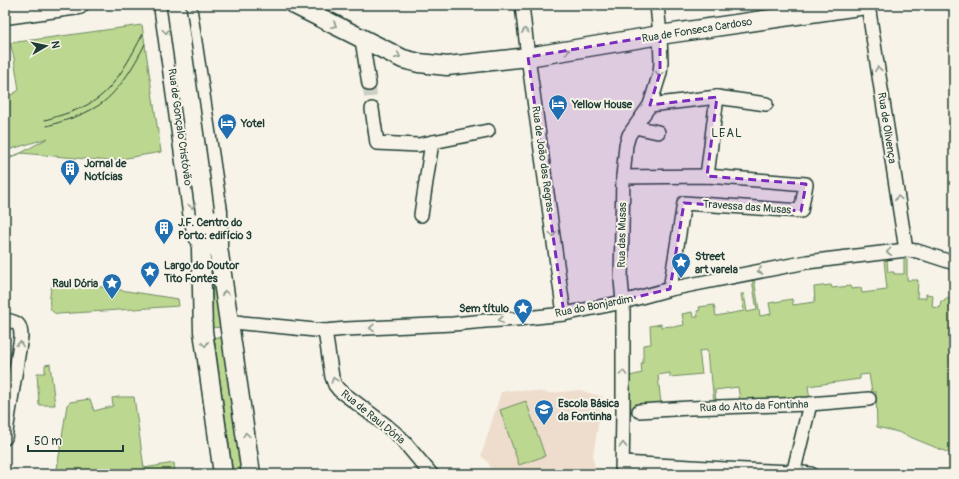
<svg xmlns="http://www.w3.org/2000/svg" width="959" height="479" font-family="Pangolin,sans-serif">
	<rect width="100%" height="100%" fill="#f7f3e8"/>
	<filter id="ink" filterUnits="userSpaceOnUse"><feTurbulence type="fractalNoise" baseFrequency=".025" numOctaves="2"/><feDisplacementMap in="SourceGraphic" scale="8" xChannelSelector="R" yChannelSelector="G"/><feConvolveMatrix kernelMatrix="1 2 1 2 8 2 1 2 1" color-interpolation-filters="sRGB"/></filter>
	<g filter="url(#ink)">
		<path fill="#edc" d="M 515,390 L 521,390 L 551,393 L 579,390 L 603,397 L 593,455 L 593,460 L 597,474 L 492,474 L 489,464 L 486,460 L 481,456 L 501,392 Z"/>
		<g fill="#bcd890" stroke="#6e8a62" fill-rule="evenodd">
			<path d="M 142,25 L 161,152 L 109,161 L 21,153 L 5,161 L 5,99 L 19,90 L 14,58 L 10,43 ZM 48,138 L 21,153 L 7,158 L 5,151 Z"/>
			<path d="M 884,259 L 887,260 L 888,272 L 894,272 L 894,274 L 904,274 L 904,259 L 907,260 L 907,280 L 918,280 L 917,298 L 926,298 L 926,294 L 933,295 L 932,307 L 940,308 L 941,301 L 945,301 L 946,298 L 954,299 L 954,455 L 898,432 L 877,427 L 876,392 L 872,392 L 869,374 L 860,375 L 860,379 L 808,386 L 810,400 L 740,401 L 738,387 L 715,390 L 716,402 L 714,402 L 711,373 L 709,373 L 707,350 L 699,351 L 702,374 L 670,377 L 670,373 L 658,375 L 661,405 L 628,408 L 630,376 L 642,373 L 641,363 L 643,363 L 643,345 L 651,344 L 650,326 L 661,324 L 661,327 L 673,326 L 673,327 L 684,325 L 682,314 L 692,312 L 693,317 L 698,317 L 697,311 L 700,310 L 699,307 L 714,305 L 716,316 L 744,311 L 741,294 L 744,294 L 747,312 L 757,310 L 752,280 L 754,279 L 760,316 L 771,314 L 769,303 L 792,299 L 793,305 L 815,302 L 814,287 L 831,285 L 832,288 L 850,286 L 851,289 L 861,288 L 862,293 L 887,290 Z"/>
			<path d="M 213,267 L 223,328 L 212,327 Z"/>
			<path d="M 56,280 L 178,299 L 179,306 L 58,314 C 55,313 54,313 52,311 C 47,306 51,285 54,281 Z"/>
			<path d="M 214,337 L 225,339 L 244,474 L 233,474 Z"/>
			<path d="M 50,364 L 55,405 L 39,405 L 37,373 L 45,373 L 45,365 Z"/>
			<path d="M 119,397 L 134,397 L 144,468 L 174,463 L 175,474 L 62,474 L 57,469 L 67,405 L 70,402 L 90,399 L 94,411 L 113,406 L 112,398 Z"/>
			<path d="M 526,401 L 545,456 L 519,465 L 500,410 Z"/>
		</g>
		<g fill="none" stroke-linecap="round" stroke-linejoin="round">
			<path stroke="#cccfc4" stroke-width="13" stroke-dasharray="13 6" stroke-linecap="butt" d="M 369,84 L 372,109"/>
			<defs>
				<g id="minor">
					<path d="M 522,5 L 528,57 L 564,314"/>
					<path d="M 868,5 L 906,250"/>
					<path d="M 362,40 L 369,84"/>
					<path d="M 650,105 L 717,97 L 766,104"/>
					<path d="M 372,109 L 377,143 L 418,145 L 488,131"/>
					<path d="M 635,127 L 658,132"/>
					<path d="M 707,176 L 717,97"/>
					<path d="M 623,177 L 707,176 L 806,184 L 801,211 L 684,203 L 670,289"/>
					<path d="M 421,215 L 432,142"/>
					<path d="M 5,320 C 18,322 21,324 21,337 L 5,438"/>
					<path d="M 229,321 L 243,323 L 325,331 L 346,329 L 453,324 L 485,321 L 517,319 L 564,314 L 623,302 L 670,289 L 807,262 L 906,250 L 917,251 L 954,263"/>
					<path d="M 325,331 L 332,377 L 335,385 L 339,390 L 387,426 L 400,437 L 431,474"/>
					<path d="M 639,411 L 690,408 L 810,404 L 869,399"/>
					<path d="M 623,463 L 726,469 L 793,472 L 811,474"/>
					<path d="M 622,474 L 623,412 L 623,302 L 621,280 L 623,177 L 626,145 L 629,135 L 650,105 L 660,73 L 661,62 L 660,35 L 657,5"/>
					<path d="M 793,474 L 810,404"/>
				</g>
				<g id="secondary">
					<path d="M 163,5 L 193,219 L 198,237"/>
					<path d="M 187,5 L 218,211 L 218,247 L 251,474"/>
					<path d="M 295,5 L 403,59 L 419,63 L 447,66 L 528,57 L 660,35 L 866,5"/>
					<path d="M 5,15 L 79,5"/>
					<path d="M 205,212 L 201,249 L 203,331 L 223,474"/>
				</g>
			</defs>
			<use href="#minor" stroke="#1f3d34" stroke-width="16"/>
			<use href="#secondary" stroke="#1f3d34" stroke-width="21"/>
			<use href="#minor" stroke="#f7f3e8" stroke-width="13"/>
			<use href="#secondary" stroke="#f7f3e8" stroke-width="18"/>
			<g stroke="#1f3d34" stroke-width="1">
				<path d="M 45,120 C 62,115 80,110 94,101 C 116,87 131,56 143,34"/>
				<path d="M 47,126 C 64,121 81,116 96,107 C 117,95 134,66 145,44"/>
			</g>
			<defs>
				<path id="secondary-bridge" d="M 176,5 L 205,212"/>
			</defs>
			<use href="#secondary-bridge" stroke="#1f3d34" stroke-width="21" stroke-linecap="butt"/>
			<use href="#secondary-bridge" stroke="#f7f3e8" stroke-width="18"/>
		</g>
		<defs><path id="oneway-chevron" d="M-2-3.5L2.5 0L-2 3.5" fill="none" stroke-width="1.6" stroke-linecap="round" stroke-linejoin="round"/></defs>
		<g stroke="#8b988e">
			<use href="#oneway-chevron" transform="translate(334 25) rotate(27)"/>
			<use href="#oneway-chevron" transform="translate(166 31) rotate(82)"/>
			<use href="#oneway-chevron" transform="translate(525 31) rotate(-97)"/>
			<use href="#oneway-chevron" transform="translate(567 51) rotate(-10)"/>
			<use href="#oneway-chevron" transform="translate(398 56) rotate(25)"/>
			<use href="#oneway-chevron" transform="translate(878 69) rotate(-99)"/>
			<use href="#oneway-chevron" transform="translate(659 74) rotate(101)"/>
			<use href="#oneway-chevron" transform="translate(898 198) rotate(-99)"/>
			<use href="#oneway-chevron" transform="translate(192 206) rotate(82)"/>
			<use href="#oneway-chevron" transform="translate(553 234) rotate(82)"/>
			<use href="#oneway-chevron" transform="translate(889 252) rotate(173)"/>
			<use href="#oneway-chevron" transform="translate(760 271) rotate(168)"/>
			<use href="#oneway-chevron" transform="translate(225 293) rotate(-98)"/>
			<use href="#oneway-chevron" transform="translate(501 320) rotate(177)"/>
			<use href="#oneway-chevron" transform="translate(372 328) rotate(178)"/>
			<use href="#oneway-chevron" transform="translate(20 344) rotate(-81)"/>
			<use href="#oneway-chevron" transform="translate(205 344) rotate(82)"/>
			<use href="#oneway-chevron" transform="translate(623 373) rotate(-90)"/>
			<use href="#oneway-chevron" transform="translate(334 380) rotate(-108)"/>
			<use href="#oneway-chevron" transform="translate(246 435) rotate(-98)"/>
			<use href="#oneway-chevron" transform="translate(623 445) rotate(-90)"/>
		</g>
	</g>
	<path fill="#7b2cbf" fill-opacity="0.2" stroke="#7b2cbf" stroke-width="3" stroke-dasharray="8 5" stroke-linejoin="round" d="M 660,35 L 660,73 L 650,105 L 717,97 L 707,176 L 806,184 L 801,211 L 684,203 L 670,289 L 564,314 L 528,57 Z"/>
	<defs>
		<symbol id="hotel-pin" viewBox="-11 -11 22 30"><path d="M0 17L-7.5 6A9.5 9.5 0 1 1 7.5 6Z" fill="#1f6fb2" stroke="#f7f3e8"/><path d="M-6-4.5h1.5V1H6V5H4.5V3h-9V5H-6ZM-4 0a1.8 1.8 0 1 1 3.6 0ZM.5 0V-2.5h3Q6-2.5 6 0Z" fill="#fff"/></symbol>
		<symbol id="building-pin" viewBox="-11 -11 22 30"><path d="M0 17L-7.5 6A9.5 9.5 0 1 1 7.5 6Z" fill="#1f6fb2" stroke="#f7f3e8"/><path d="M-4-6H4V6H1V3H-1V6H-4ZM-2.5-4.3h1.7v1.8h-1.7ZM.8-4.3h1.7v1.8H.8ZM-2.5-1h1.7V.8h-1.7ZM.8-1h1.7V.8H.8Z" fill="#fff"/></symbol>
		<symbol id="sight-pin" viewBox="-11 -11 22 30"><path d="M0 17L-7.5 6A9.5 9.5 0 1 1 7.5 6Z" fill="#1f6fb2" stroke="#f7f3e8"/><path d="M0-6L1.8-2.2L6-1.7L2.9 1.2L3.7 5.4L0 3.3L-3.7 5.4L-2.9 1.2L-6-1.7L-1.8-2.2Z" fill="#fff"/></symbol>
		<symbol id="school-pin" viewBox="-11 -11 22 30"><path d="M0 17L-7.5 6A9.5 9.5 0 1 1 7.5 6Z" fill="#1f6fb2" stroke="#f7f3e8"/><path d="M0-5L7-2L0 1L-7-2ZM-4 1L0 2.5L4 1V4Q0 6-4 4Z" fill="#fff"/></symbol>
	</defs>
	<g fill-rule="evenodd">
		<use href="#hotel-pin" x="547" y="93" width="22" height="30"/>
		<use href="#hotel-pin" x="216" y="112" width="22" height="30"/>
		<use href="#building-pin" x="59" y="158" width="22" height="30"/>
		<use href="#building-pin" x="153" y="217" width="22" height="30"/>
		<use href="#sight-pin" x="670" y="251" width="22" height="30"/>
		<use href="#sight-pin" x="139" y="260" width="22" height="30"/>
		<use href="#sight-pin" x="101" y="272" width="22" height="30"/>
		<use href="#sight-pin" x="512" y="297" width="22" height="30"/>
		<use href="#school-pin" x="533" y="398" width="22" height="30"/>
	</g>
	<g text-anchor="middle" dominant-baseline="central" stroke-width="4" stroke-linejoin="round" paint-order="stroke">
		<g font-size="11" fill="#1f3d34" stroke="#f7f3e8">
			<text transform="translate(697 30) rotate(-9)">Rua de Fonseca Cardoso</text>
			<text transform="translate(180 127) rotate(82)">Rua de Gonçalo Cristóvão</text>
			<text transform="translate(887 128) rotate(81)">Rua de Olivença</text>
			<text transform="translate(543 159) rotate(82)">Rua de João das Regras</text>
			<text transform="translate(747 207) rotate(4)">Travessa das Musas</text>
			<text transform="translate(622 235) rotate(-89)">Rua das Musas</text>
			<text transform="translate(594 306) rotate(-11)">Rua do Bonjardim</text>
			<text transform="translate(754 406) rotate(-2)">Rua do Alto da Fontinha</text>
			<text transform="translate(373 417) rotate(39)">Rua de Raul Dória</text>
		</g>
		<g font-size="11" font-weight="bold" fill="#1f3d34" stroke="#f7f3e8" text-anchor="start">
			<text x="572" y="104">Yellow House</text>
			<text x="241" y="123">Yotel</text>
			<text x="84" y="163">Jornal de<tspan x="84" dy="13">Notícias</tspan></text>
			<text x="178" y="222">J.F. Centro do<tspan x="178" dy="13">Porto: edifício 3</tspan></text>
			<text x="695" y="256">Street<tspan x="695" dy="13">art varela</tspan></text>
			<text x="164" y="265">Largo do Doutor<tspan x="164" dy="13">Tito Fontes</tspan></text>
			<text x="98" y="283" text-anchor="end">Raul Dória</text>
			<text x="509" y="308" text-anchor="end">Sem título</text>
			<text x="558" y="403">Escola Básica<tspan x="558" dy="13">da Fontinha</tspan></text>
		</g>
		<g font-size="12" letter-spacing="1" fill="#1f3d34" stroke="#f7f3e8">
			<text x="727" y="133">LEAL</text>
		</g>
	</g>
	<rect width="959" height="479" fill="none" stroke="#f7f3e8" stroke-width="20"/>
	<rect x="10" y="10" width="939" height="459" fill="none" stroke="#1f3d34" stroke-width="1.5" filter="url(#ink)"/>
	<g transform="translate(46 46) rotate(81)" stroke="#f7f3e8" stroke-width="3" paint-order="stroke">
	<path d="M0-3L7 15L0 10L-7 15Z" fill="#1f3d34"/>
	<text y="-6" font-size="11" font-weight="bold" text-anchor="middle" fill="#1f3d34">N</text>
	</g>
	<path d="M28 445v6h95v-6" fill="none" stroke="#1f3d34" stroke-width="2"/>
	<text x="34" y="445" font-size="12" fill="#1f3d34" stroke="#f7f3e8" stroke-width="3" paint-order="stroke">50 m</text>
</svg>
